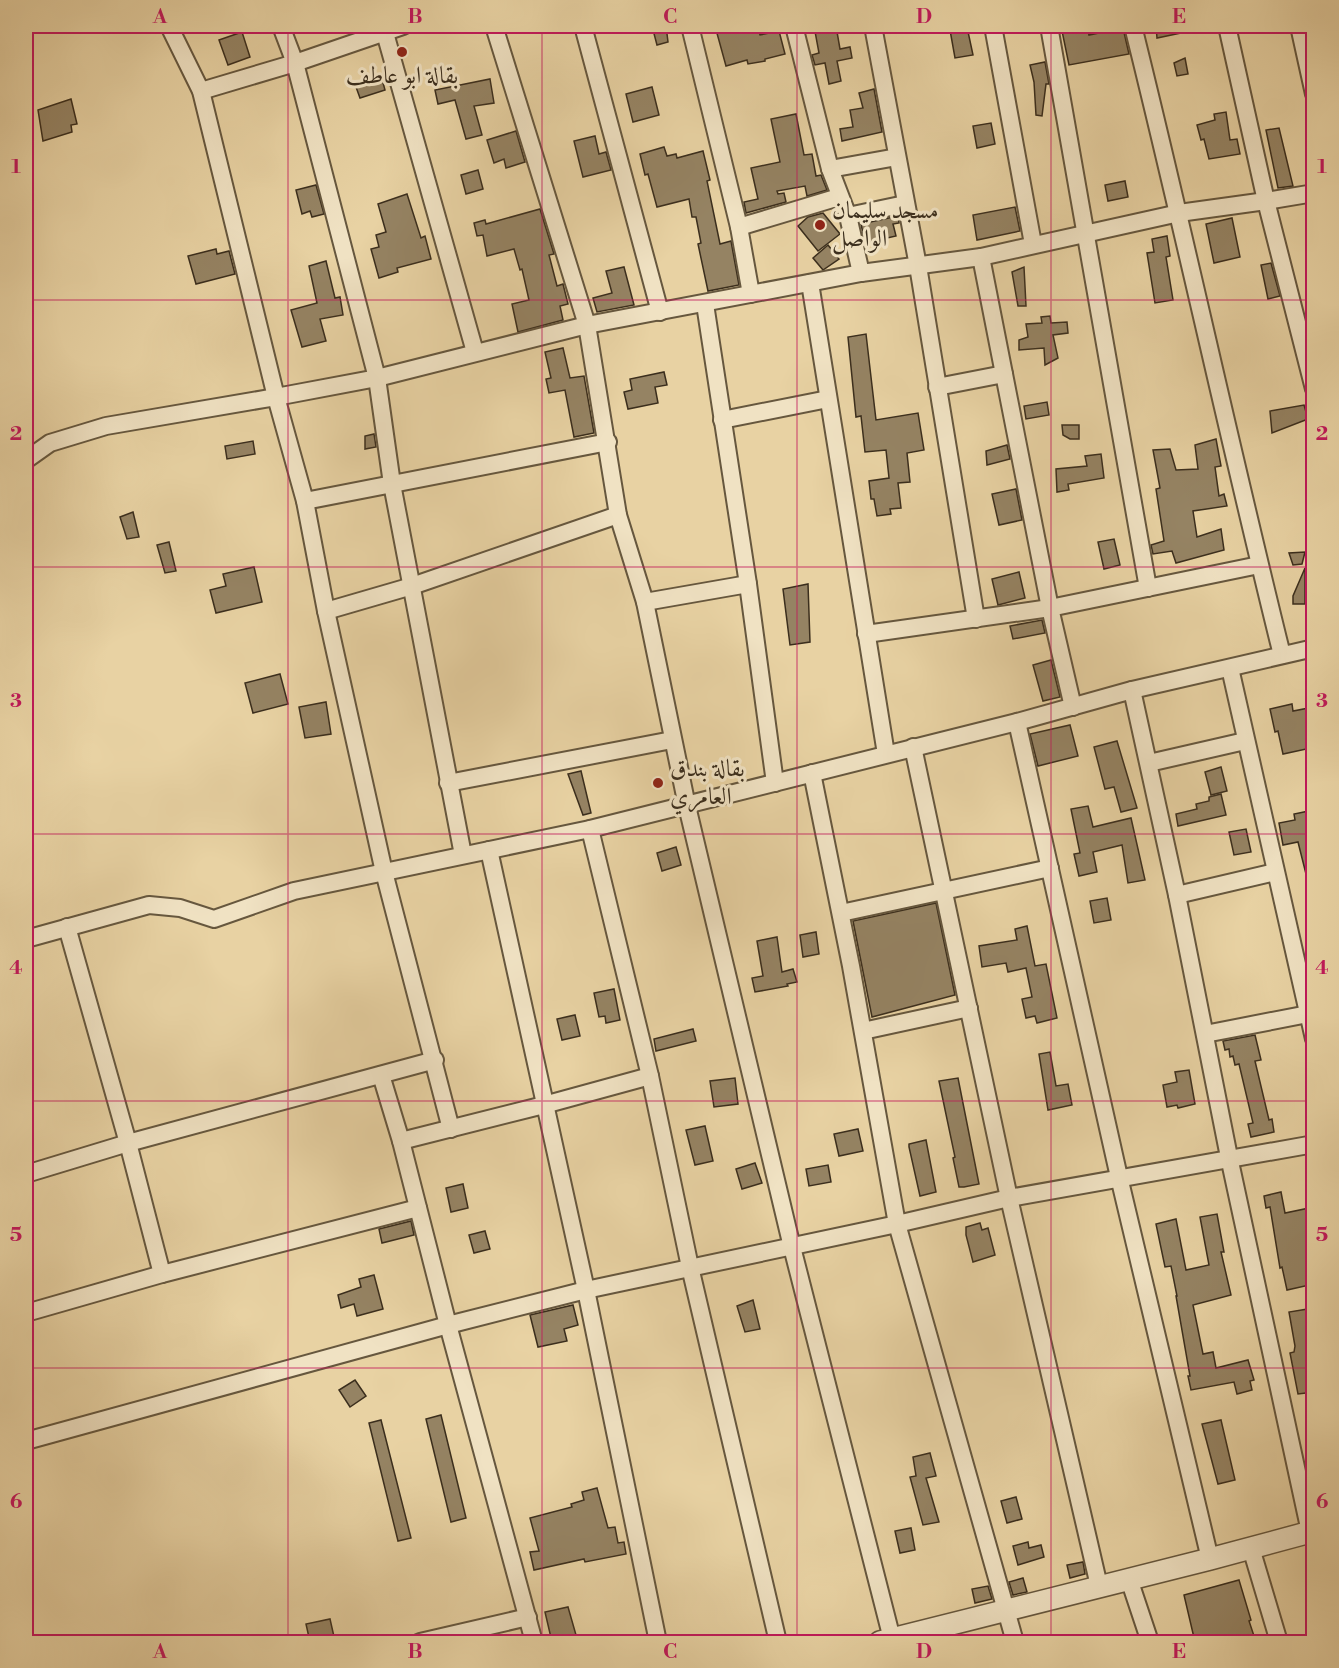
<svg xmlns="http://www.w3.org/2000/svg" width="1339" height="1668" font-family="'Libre Bodoni',Amiri,serif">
	<rect width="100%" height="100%" fill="#e8d2a3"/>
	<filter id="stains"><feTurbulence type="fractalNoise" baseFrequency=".00333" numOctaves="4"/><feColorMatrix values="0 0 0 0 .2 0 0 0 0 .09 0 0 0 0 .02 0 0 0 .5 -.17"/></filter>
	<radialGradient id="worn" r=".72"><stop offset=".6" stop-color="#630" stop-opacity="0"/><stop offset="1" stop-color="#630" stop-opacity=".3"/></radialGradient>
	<g fill="#958363" stroke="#3b2e1d" stroke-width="1.5">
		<path d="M 652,26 L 666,26 L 668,42 L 657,45 Z"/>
		<path d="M 715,26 L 757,26 L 760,35 L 779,31 L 785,54 L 765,59 L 765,61 L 748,64 L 747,60 L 726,66 Z"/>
		<path d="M 814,26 L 836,26 L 840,49 L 850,47 L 852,58 L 837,61 L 841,81 L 829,84 L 825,63 L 815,65 L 812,55 L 819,53 Z"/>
		<path d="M 1061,26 L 1087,26 L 1089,35 L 1123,28 L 1129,54 L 1069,65 Z"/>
		<path d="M 1156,26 L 1191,26 L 1191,31 L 1157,38 Z"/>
		<path d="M 967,27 L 973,55 L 955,58 L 950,30 Z"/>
		<path d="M 242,32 L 250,57 L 228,65 L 219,40 Z"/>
		<path d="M 1185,58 L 1188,74 L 1177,76 L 1174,63 Z"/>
		<path d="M 1045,62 L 1049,84 L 1046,84 L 1042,116 L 1036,115 L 1034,82 L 1030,65 Z"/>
		<path d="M 382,79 L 385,90 L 360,98 L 356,87 Z"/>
		<path d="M 490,79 L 494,103 L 474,106 L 482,135 L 466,139 L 455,100 L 438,104 L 435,90 Z"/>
		<path d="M 652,87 L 659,115 L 633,122 L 626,94 Z"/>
		<path d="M 874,89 L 882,132 L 842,141 L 840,129 L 853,127 L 850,110 L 863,108 L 859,93 Z"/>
		<path d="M 71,99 L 77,124 L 71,125 L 72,132 L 43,141 L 38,110 Z"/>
		<path d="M 1226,112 L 1230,140 L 1237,139 L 1240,154 L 1209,159 L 1204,139 L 1201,140 L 1197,125 L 1215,120 L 1214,114 Z"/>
		<path d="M 796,114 L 804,155 L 812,154 L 816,176 L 821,175 L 827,190 L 807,196 L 805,186 L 777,191 L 778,194 L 784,193 L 786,202 L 746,213 L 744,202 L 758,199 L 751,168 L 780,162 L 771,119 Z"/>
		<path d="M 991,123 L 995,144 L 977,148 L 973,126 Z"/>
		<path d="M 1279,128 L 1293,186 L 1278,188 L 1266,130 Z"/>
		<path d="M 516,131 L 525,162 L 506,168 L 504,159 L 494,163 L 487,140 Z"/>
		<path d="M 595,136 L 599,154 L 606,152 L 611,170 L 583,177 L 574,141 Z"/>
		<path d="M 664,147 L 667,156 L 676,154 L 677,158 L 703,151 L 710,180 L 707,181 L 720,244 L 731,241 L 739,285 L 708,291 L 698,244 L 701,243 L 696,217 L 692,217 L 689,199 L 657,207 L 648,174 L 645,175 L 640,154 Z"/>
		<path d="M 478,170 L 483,189 L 466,194 L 461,175 Z"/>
		<path d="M 1125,181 L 1128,197 L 1108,201 L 1105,185 Z"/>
		<path d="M 316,185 L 324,214 L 312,217 L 310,211 L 302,214 L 296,190 Z"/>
		<path d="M 407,194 L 421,238 L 425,236 L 431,259 L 397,268 L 398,272 L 379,278 L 371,249 L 379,247 L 376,235 L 386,232 L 378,204 Z"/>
		<path d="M 1015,207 L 1020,231 L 977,240 L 973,215 Z"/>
		<path d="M 540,209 L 554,254 L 549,255 L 557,286 L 563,284 L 568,304 L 560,306 L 563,320 L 518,332 L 512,304 L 529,300 L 522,269 L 520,270 L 514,249 L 487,256 L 483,235 L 477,236 L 474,223 L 485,220 L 486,224 Z"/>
		<path d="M 823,213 L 840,234 L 818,251 L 798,226 L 808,217 Z"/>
		<path d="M 898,216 L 899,223 L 893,224 L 896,236 L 865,243 L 861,224 Z"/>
		<path d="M 1232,218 L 1240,257 L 1214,263 L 1206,224 Z"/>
		<path d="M 1167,236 L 1170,256 L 1166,257 L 1173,300 L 1155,303 L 1147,253 L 1154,252 L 1152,239 Z"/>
		<path d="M 828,245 L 839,259 L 823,270 L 813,258 Z"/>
		<path d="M 216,249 L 217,254 L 229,251 L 235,274 L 196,284 L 188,256 Z"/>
		<path d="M 326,261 L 335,298 L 340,297 L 343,315 L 320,319 L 326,341 L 302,347 L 291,310 L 317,303 L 309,266 Z"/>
		<path d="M 1271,263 L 1280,296 L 1268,299 L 1261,265 Z"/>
		<path d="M 624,267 L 634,305 L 597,312 L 593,298 L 612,293 L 606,271 Z"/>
		<path d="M 1024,267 L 1026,306 L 1018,306 L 1012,272 Z"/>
		<path d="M 1050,316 L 1051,323 L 1067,322 L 1068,333 L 1053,335 L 1058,358 L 1045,365 L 1044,348 L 1019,350 L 1019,340 L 1028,337 L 1026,324 L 1042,323 L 1041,317 Z"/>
		<path d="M 866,334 L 876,420 L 918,413 L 924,450 L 907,453 L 910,482 L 898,483 L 901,508 L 890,509 L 891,514 L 877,516 L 874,499 L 871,499 L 869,481 L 889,478 L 886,450 L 865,452 L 861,416 L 856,417 L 848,337 Z"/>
		<path d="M 563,348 L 570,378 L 584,376 L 594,433 L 574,437 L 565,390 L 549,393 L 546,379 L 551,378 L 545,352 Z"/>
		<path d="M 664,372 L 667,385 L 655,387 L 658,403 L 628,409 L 624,392 L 632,390 L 630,379 Z"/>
		<path d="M 1047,402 L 1049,415 L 1026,419 L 1024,406 Z"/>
		<path d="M 1304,405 L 1308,419 L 1272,433 L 1270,411 Z"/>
		<path d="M 1062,425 L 1079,425 L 1079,439 L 1070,439 L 1063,435 Z"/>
		<path d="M 374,434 L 376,447 L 365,449 L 365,436 Z"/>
		<path d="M 1216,439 L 1221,466 L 1215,467 L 1219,496 L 1224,494 L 1227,506 L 1193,511 L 1197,537 L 1221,529 L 1224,550 L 1176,563 L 1172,551 L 1153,554 L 1151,545 L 1164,541 L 1156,489 L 1160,488 L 1153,450 L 1170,449 L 1176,470 L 1198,469 L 1195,445 Z"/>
		<path d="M 253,441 L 255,454 L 227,459 L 225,446 Z"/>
		<path d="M 1007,445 L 1010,459 L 987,465 L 986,451 Z"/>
		<path d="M 1101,454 L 1104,478 L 1068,484 L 1069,490 L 1057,492 L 1056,469 L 1087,466 L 1085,456 Z"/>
		<path d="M 1016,489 L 1022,520 L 999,525 L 992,494 Z"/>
		<path d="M 133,512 L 139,537 L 127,539 L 120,517 Z"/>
		<path d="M 1114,539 L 1120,565 L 1104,569 L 1098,542 Z"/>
		<path d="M 169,542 L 176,571 L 165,573 L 157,545 Z"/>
		<path d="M 1305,552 L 1302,564 L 1293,565 L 1289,553 Z"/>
		<path d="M 254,567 L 262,602 L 216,613 L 210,590 L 226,586 L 223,574 Z"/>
		<path d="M 1305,568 L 1305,604 L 1293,604 L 1293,596 Z"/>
		<path d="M 1019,572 L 1025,598 L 998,605 L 992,579 Z"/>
		<path d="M 808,584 L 810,642 L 790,645 L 783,589 Z"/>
		<path d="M 1042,620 L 1045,633 L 1013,639 L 1010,626 Z"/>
		<path d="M 1051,660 L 1060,697 L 1043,701 L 1033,665 Z"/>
		<path d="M 280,674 L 288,704 L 253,713 L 245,683 Z"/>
		<path d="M 326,702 L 331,734 L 305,738 L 299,707 Z"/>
		<path d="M 1292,704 L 1293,711 L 1314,707 L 1314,736 L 1308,737 L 1311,748 L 1283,754 L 1278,731 L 1275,732 L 1270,709 Z"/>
		<path d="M 1070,725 L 1078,756 L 1038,766 L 1030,734 Z"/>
		<path d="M 1117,741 L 1137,808 L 1121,812 L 1114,787 L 1105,789 L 1094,747 Z"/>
		<path d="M 1221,767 L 1227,791 L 1211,795 L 1205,772 Z"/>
		<path d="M 581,771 L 591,813 L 583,815 L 568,774 Z"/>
		<path d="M 1221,794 L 1226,815 L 1178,826 L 1176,814 L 1197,809 L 1196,804 L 1209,801 L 1209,797 Z"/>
		<path d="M 1088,806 L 1093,827 L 1131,818 L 1145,880 L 1128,883 L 1122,845 L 1093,852 L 1097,872 L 1079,876 L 1074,854 L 1080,853 L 1071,809 Z"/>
		<path d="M 1309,811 L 1314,836 L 1314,886 L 1309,886 L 1298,842 L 1283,845 L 1279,823 L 1295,820 L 1294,814 Z"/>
		<path d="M 1246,829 L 1251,852 L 1234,855 L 1229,832 Z"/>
		<path d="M 676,847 L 681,865 L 662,871 L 657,853 Z"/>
		<path d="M 1107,898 L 1111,920 L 1094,923 L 1090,901 Z"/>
		<path d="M 936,903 L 955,995 L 872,1017 L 853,921 Z"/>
		<path d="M 1027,926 L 1035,966 L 1046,964 L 1057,1018 L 1037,1023 L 1035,1016 L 1026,1018 L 1022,999 L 1032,997 L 1026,968 L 1008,972 L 1006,963 L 982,967 L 979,946 L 1017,940 L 1015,929 Z"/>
		<path d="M 816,932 L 819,954 L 803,957 L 800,935 Z"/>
		<path d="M 777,937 L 782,972 L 793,969 L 797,982 L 787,984 L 788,986 L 755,992 L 752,978 L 763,976 L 757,941 Z"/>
		<path d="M 614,989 L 620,1020 L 606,1023 L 605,1016 L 599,1017 L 594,993 Z"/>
		<path d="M 575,1015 L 580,1036 L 562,1040 L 557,1019 Z"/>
		<path d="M 693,1029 L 696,1041 L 656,1051 L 654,1039 Z"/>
		<path d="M 1255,1035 L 1261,1060 L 1255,1061 L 1269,1120 L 1272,1119 L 1274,1132 L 1251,1137 L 1248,1124 L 1253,1123 L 1239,1064 L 1235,1065 L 1233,1056 L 1230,1057 L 1229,1049 L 1225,1050 L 1223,1041 Z"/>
		<path d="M 1050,1052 L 1056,1086 L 1068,1084 L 1072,1105 L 1048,1110 L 1039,1054 Z"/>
		<path d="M 1189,1070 L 1195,1104 L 1178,1108 L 1177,1105 L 1167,1107 L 1163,1085 L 1177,1082 L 1175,1072 Z"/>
		<path d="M 735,1078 L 738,1104 L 714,1107 L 710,1081 Z"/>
		<path d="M 958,1078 L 979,1184 L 964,1187 L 959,1187 L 953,1158 L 955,1157 L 939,1081 Z"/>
		<path d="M 705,1126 L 713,1161 L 695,1165 L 686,1130 Z"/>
		<path d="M 858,1129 L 863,1151 L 839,1156 L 834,1134 Z"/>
		<path d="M 926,1140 L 936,1192 L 920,1196 L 909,1147 L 909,1144 Z"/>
		<path d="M 755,1163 L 762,1183 L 742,1189 L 736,1169 Z"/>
		<path d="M 828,1165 L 831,1182 L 809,1186 L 806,1169 Z"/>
		<path d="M 463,1184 L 468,1208 L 451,1212 L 446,1188 Z"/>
		<path d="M 1281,1192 L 1285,1213 L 1314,1207 L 1314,1284 L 1287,1290 L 1282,1267 L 1280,1268 L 1270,1207 L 1266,1208 L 1264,1196 Z"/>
		<path d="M 1217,1214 L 1224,1252 L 1221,1252 L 1231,1295 L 1193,1305 L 1203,1354 L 1213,1352 L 1216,1368 L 1248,1360 L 1254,1380 L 1250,1381 L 1252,1390 L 1237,1394 L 1234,1382 L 1191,1390 L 1188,1376 L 1190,1376 L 1176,1296 L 1177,1296 L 1171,1266 L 1165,1267 L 1156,1224 L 1176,1219 L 1186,1270 L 1209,1265 L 1200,1217 Z"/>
		<path d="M 411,1221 L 414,1235 L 382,1243 L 379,1229 Z"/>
		<path d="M 980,1223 L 982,1230 L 988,1228 L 995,1255 L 973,1262 L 966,1235 L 966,1227 Z"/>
		<path d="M 485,1231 L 490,1249 L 474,1253 L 469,1235 Z"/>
		<path d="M 374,1275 L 383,1309 L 357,1316 L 354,1304 L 341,1308 L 338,1295 L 361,1287 L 359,1279 Z"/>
		<path d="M 753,1300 L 760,1329 L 745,1332 L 737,1306 Z"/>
		<path d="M 573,1305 L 578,1325 L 564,1329 L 567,1341 L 538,1347 L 530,1315 Z"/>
		<path d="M 1314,1308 L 1314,1392 L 1298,1394 L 1290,1353 L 1294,1352 L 1295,1346 L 1289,1312 Z"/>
		<path d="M 355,1380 L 366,1396 L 350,1407 L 339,1390 Z"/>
		<path d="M 441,1415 L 466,1518 L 451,1522 L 426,1419 Z"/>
		<path d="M 381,1420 L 411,1538 L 398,1541 L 369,1423 Z"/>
		<path d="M 1221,1420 L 1235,1480 L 1218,1484 L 1202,1424 Z"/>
		<path d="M 930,1453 L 936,1476 L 926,1478 L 939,1522 L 923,1525 L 910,1477 L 916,1476 L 913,1457 Z"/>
		<path d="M 597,1488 L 608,1528 L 615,1527 L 618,1543 L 624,1542 L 626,1554 L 585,1562 L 584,1559 L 534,1570 L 530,1552 L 539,1551 L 530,1518 L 572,1507 L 571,1504 L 584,1500 L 582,1492 Z"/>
		<path d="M 1016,1497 L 1022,1519 L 1007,1523 L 1001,1501 Z"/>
		<path d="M 911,1528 L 915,1550 L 900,1553 L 895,1531 Z"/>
		<path d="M 1028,1542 L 1029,1548 L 1041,1545 L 1044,1557 L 1018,1565 L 1013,1546 Z"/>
		<path d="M 1083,1562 L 1085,1574 L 1070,1578 L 1067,1565 Z"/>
		<path d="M 1023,1578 L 1027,1592 L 1013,1595 L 1009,1582 Z"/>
		<path d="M 1239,1580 L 1251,1620 L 1249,1621 L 1256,1642 L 1195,1642 L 1184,1595 Z"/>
		<path d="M 988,1586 L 992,1599 L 975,1603 L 972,1589 Z"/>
		<path d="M 568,1607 L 578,1642 L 552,1642 L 545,1612 Z"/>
		<path d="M 330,1619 L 335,1641 L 310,1642 L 306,1624 Z"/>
	</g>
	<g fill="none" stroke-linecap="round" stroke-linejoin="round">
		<defs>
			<g id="minor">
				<path d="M 169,26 L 201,91 L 276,397 L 305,501 L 326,611 L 384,872 L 451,1129"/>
				<path d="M 281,26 L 295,63 L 377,378 L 392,484 L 463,855"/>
				<path d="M 383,26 L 475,352"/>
				<path d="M 494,26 L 587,325 L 618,515 L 645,602 L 687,806 L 792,1247 L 892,1639"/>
				<path d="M 583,26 L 660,312"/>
				<path d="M 690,26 L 739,227 L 751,294"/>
				<path d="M 794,26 L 830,169 L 848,216 L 861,273"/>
				<path d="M 873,26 L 918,266 L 976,619"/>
				<path d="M 993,26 L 1033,244"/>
				<path d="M 1049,26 L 1148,588"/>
				<path d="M 1133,26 C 1185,235 1230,446 1282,655"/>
				<path d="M 1227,26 L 1266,201 L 1314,389"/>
				<path d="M 1299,26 L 1314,94"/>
				<path d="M 201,91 L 295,63 L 403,26"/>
				<path d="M 830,169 L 897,157"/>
				<path d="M 848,216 L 905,204"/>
				<path d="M 739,227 L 839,197"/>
				<path d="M 981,257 L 1050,608 L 1073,707"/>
				<path d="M 810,283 L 886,754"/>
				<path d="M 705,304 L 748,584 L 775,783"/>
				<path d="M 937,387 L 1004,374"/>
				<path d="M 722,420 L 828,399"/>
				<path d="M 26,460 L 50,443 L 106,426 L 276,397 L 377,378 L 587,325 L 861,273 L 981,257 L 1179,213 L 1266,201 L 1314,193"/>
				<path d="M 305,501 L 608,442"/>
				<path d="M 645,602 L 748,584"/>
				<path d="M 326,611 L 412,586 L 618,515"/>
				<path d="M 866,634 L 1050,608 L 1259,565"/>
				<path d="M 1230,668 L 1314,1039"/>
				<path d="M 1132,690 L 1177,895 L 1229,1157 L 1310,1532"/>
				<path d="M 1017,722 L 1119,1177 L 1210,1559"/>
				<path d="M 913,747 L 1009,1198 L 1099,1586"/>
				<path d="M 1149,763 L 1245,741"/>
				<path d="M 812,773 L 851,966 L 897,1224 L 1015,1642"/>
				<path d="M 448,783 L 672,740"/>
				<path d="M 590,829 L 650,1076 L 690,1267 L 778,1642"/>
				<path d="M 489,850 L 586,1290 L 658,1642"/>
				<path d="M 1177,895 L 1275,872"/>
				<path d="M 841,913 L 1050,868"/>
				<path d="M 67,927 L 128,1143 L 162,1274"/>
				<path d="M 26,939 L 149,905 L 180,908 L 214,919 L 294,891 L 590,829 L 1017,722 L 1132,690 L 1314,648"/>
				<path d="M 863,1031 L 969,1008"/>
				<path d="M 1205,1034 L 1308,1014"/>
				<path d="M 381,1075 L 401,1141 L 448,1325 L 534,1642"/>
				<path d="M 401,1141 L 544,1105 L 650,1076"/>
				<path d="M 26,1174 L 128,1143 L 435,1060"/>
				<path d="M 26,1313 L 162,1274 L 418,1208"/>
				<path d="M 26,1441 L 448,1325 L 586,1290 L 897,1224 L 1009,1198 L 1314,1144"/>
				<path d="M 1251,1548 L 1279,1642"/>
				<path d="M 1129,1579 L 1150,1642"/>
				<path d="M 420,1642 L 528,1617"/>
			</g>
			<path id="tertiary" d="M 880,1642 L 1210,1559 L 1314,1531"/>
		</defs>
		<use href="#minor" stroke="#66573e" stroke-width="20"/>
		<use href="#tertiary" stroke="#66573e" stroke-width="24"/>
		<use href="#minor" stroke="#f0e2c3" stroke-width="16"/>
		<use href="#tertiary" stroke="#f0e2c3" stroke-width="21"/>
	</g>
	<path fill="none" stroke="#c2185b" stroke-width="1.5" stroke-opacity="0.55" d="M 288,26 L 288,1642M 542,26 L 542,1642M 797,26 L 797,1642M 1051,26 L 1051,1642M 26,300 L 1314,300M 26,567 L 1314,567M 26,834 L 1314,834M 26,1101 L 1314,1101M 26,1368 L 1314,1368"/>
	<g fill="#8f2418" stroke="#f0e2c3" stroke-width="2">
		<circle cx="402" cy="52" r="6"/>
		<circle cx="820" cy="225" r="6"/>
		<circle cx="658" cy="783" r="6"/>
	</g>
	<g text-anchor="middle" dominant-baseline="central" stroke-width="6" stroke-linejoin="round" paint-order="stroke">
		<g font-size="24" fill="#3b2e1d" stroke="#f0e2c3" text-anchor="start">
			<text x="402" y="76" text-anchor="middle">بقالة ابو عاطف</text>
			<text x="832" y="211">مسجد سليمان<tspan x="832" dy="28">الواصل</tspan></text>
			<text x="670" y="769">بقالة بندق<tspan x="670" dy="28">العامري</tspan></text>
		</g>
	</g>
	<rect width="1339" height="1668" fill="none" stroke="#e8d2a3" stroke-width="66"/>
	<rect x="33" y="33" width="1273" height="1602" fill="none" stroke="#c2185b" stroke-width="2"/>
	<g font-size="20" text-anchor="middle" font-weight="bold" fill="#c2185b">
		<text x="160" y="23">A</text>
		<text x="415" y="23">B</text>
		<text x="670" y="23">C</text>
		<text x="924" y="23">D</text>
		<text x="1179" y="23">E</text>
		<text x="16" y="173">1</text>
		<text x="1322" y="173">1</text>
		<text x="16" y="440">2</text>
		<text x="1322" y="440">2</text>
		<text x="16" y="707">3</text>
		<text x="1322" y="707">3</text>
		<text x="16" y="974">4</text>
		<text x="1322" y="974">4</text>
		<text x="16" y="1241">5</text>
		<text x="1322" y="1241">5</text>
		<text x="16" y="1508">6</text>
		<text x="1322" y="1508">6</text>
		<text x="160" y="1658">A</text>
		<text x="415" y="1658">B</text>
		<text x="670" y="1658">C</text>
		<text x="924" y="1658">D</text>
		<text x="1179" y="1658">E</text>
	</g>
	<rect width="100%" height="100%" filter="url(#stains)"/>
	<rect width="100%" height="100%" fill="url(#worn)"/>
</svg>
